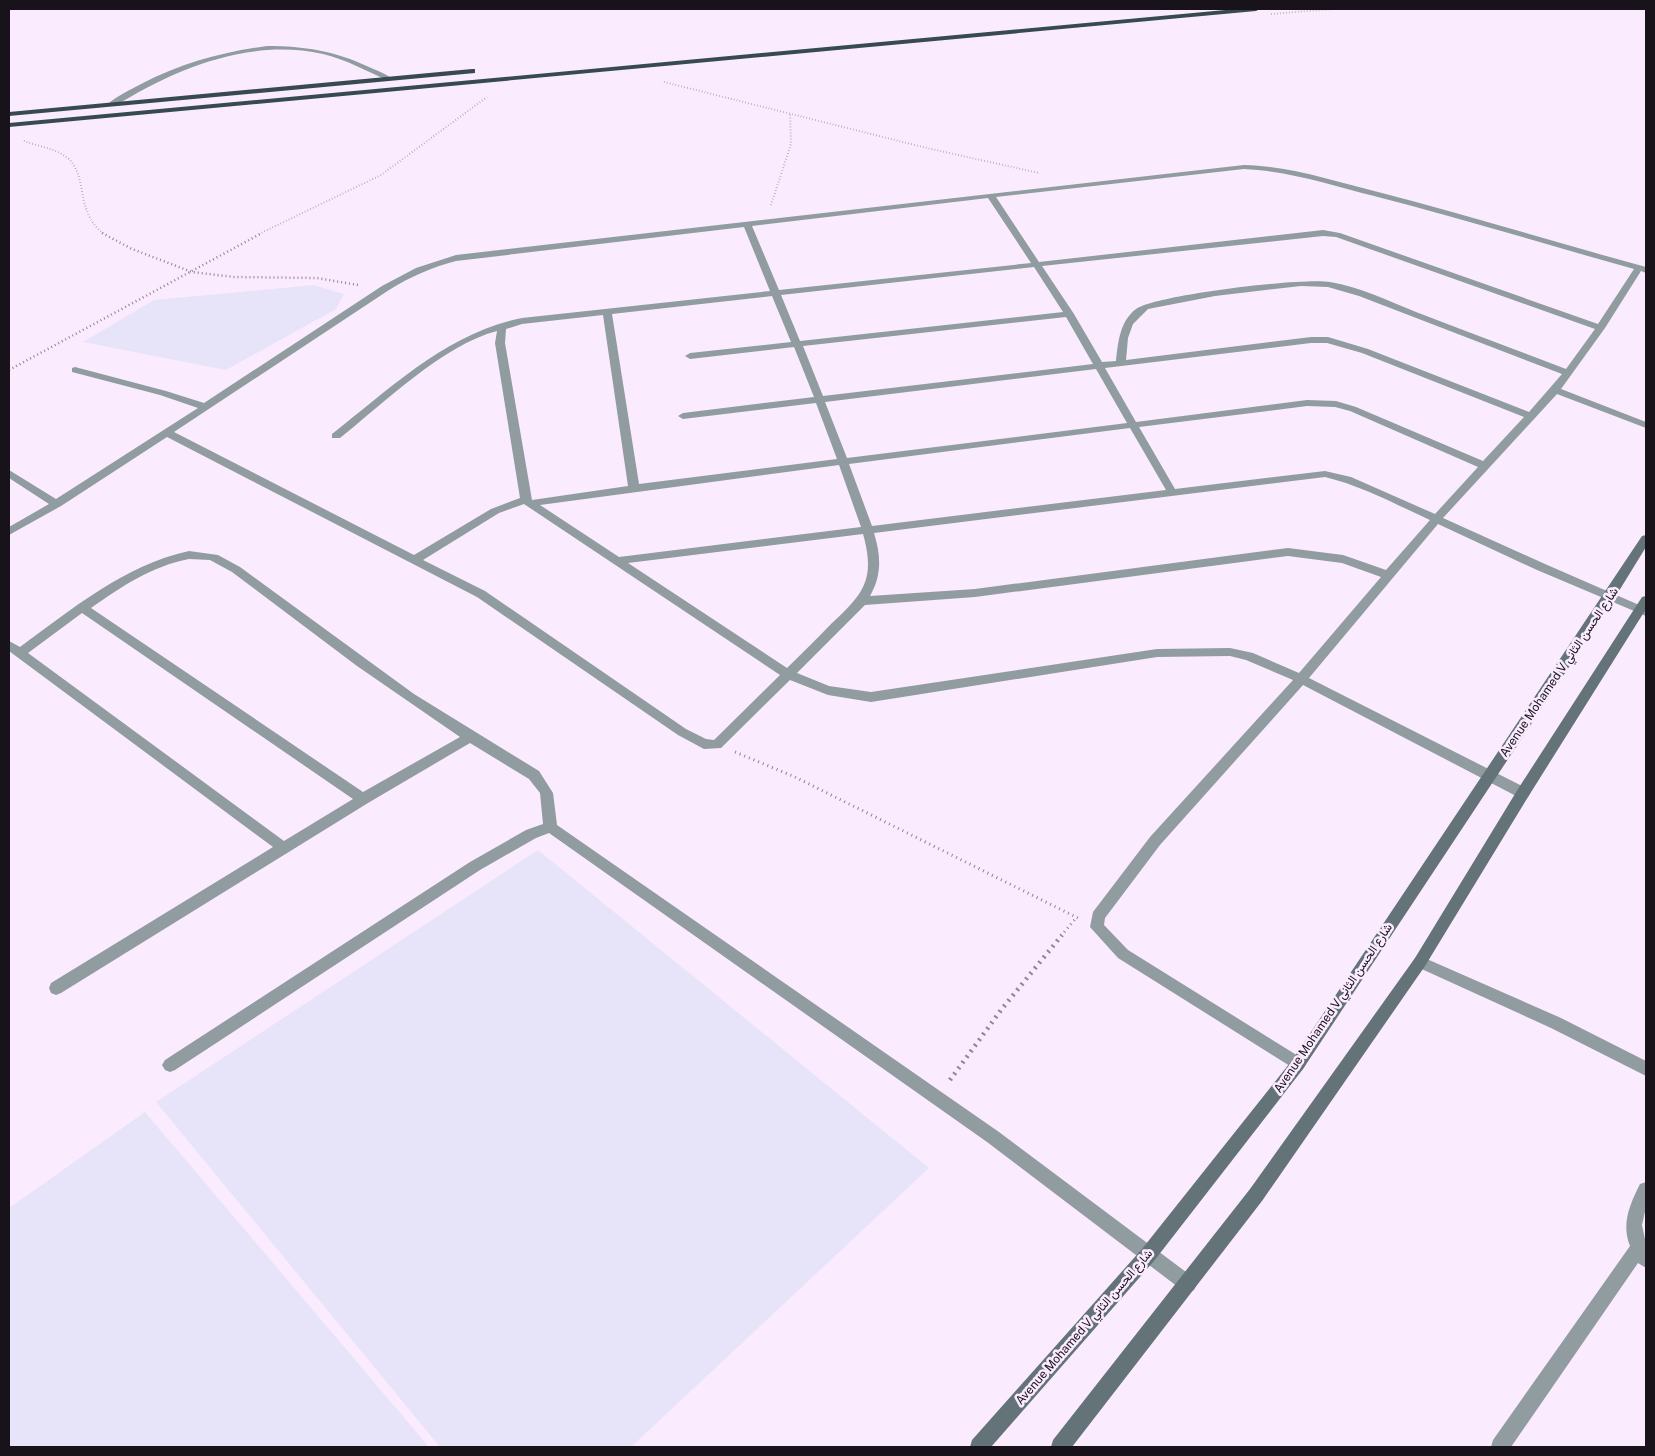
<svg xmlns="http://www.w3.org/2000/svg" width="1655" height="1456" font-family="'Public Sans',Vazirmatn,sans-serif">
	<rect width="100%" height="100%" fill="#fbebfe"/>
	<g fill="#e7e4fa">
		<path d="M 314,285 L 344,294 L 336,309 L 226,370 L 83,342 L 154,300 Z"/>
		<path d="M 538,850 L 929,1168 L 631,1447 L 440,1447 L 156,1102 Z"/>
		<path d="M 145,1112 L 429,1447 L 9,1447 L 9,1208 Z"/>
	</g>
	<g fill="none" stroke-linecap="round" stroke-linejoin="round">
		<g stroke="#908593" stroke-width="2" stroke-dasharray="0.5 2.5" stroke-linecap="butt">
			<path d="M 1271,14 L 1333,9"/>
			<path d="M 664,82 L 927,148 L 1039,173"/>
			<path d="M 24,141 C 37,146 53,148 65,156 C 90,173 73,211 104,234"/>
			<path d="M 771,205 L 791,144 L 790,113"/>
			<path d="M 259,234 L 381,175 L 487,97"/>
		</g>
		<g stroke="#908593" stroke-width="2.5" stroke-dasharray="1 3" stroke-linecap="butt">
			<path d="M 102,233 L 132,249 L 192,272 L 234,277 L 317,278 L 358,285"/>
			<path d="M 9,370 L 262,233"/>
		</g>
		<g stroke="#908593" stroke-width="3" stroke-dasharray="1 4" stroke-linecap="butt">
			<path d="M 735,752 L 795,777 L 1078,918"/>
			<path d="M 1061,936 L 1076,918"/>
		</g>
		<path stroke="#908593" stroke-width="4.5" stroke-dasharray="2 5" stroke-linecap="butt" d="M 950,1080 L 1001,1010 L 1062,935"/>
		<path fill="#909c9f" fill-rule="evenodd" d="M 267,46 C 304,46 335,51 369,67 C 376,70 386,74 393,79 L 387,80 C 366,71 345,59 323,54 C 250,38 176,68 115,106 L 108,104 C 117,96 130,90 141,84 C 182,63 222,52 267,46 Z"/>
		<g fill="#909c9f" fill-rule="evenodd">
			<path d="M 1244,165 C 1290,166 1334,181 1378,192 C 1468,215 1557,243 1646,267 L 1646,273 L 1641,271 L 1605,328 L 1561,389 L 1646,422 L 1646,428 L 1557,394 L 1443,518 L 1545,564 L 1646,608 L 1646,616 L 1537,570 L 1438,524 L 1309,678 L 1528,789 L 1530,793 L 1528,797 L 1518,797 L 1303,685 L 1160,845 L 1105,918 L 1104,925 L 1128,950 L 1303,1059 L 1306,1064 L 1303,1069 L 1298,1071 L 1118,958 L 1090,927 L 1093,912 L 1150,837 L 1293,680 L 1246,660 L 1230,656 L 1157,657 L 871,702 L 828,695 L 790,680 L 721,748 L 704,749 L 678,735 L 477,597 L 167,437 L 61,506 L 9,535 L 9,527 L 49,504 L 9,478 L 9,470 L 56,499 L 198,408 L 160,395 L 72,372 L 72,368 L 75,367 L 166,391 L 204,403 L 382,286 L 416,268 L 456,255 ZM 1244,169 C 1289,171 1331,185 1374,196 C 1461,218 1547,245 1634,269 L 1598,324 L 1340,233 L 1323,230 L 1039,262 L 996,197 ZM 988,198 L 1031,263 L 779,290 L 752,226 ZM 744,227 L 770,291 L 522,318 C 447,333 391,388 332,434 L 332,438 L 340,438 C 384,403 443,345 497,331 L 495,343 L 520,498 L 491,509 L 414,555 L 174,432 L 389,290 C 410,277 432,267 456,261 ZM 1323,236 L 1336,237 L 1595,329 L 1566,369 C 1516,350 1466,331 1416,312 C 1389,301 1360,287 1330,282 C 1304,277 1155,295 1136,309 C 1120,321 1118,342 1116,361 L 1102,362 L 1074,314 L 1042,266 ZM 1034,267 L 1063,312 L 800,341 L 781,295 ZM 1301,286 L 1328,287 L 1359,296 L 1562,374 L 1529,412 L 1368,349 L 1328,337 L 1311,337 L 1126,360 L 1128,338 L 1133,324 L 1148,309 L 1215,296 ZM 772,296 L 791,342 L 690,353 L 685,356 L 690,359 L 794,347 L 814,397 L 683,413 L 678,416 L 683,419 L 816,403 L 837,459 L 639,484 L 612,314 ZM 603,315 L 628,486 L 532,500 L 505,343 L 506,329 L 522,324 ZM 1066,317 L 1093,364 L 823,396 L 803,346 ZM 1311,343 L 1327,343 L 1362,353 L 1524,417 L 1483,461 L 1356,407 L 1336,401 L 1307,400 L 1136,422 L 1105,368 ZM 1096,369 L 1127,423 L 847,458 L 825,402 ZM 1307,406 L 1335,407 L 1350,411 L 1478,467 L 1435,514 L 1351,477 L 1325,471 L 1175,489 L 1139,427 ZM 1130,428 L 1166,490 L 872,526 L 849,464 ZM 839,465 L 861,527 L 619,557 L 540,505 ZM 1325,477 C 1362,486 1395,504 1430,520 L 1386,570 L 1343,555 L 1288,548 L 975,589 L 870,596 C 882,575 881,556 874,533 ZM 524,504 L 780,675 L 714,740 L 706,739 L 686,729 L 485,591 L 423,560 L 499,513 ZM 863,534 C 876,580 863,594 831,624 C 817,639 802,653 787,668 L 628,563 ZM 1288,556 L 1342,563 L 1381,577 L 1299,673 L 1253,653 L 1230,648 L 1157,649 L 871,692 L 829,686 L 797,673 L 865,605 L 975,597 Z"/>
			<path d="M 189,551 L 218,555 L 240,567 L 414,694 L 539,771 L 553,793 L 557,825 L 999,1132 L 1194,1278 L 1197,1284 L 1194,1290 L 1188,1293 L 1182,1290 L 987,1142 L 549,833 L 536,838 L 480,870 L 175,1070 L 170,1072 L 165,1070 L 162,1065 L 165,1060 L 470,862 L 526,830 L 543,824 L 540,793 L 529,779 L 470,743 L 368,803 L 61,993 L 56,995 L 51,993 L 49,988 L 51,983 L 273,847 L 9,651 L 9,641 L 20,647 C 72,609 125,565 189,551 ZM 189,559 L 210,560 L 232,572 L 357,666 L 460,737 L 363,792 L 91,608 C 121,587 152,566 189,559 ZM 82,613 L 353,799 L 284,841 L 28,653 Z"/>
			<path d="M 1420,956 L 1561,1018 L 1646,1061 L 1646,1076 L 1551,1028 L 1415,966 L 1413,962 L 1415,958 Z"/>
			<path d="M 1646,1182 L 1646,1207 L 1642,1225 L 1646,1244 L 1646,1268 L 1638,1263 L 1511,1447 L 1491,1447 L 1493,1440 L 1630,1246 C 1621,1224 1630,1204 1640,1184 Z"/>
		</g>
		<g fill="#637378" fill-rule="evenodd">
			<path d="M 1646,535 L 1646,547 L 1614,599 L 1303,1069 L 1154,1261 L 991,1447 L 970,1447 L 972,1440 L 1142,1249 L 1293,1059 L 1642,536 Z"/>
			<path d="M 1646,596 L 1646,609 L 1528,797 L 1425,966 L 1262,1201 L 1072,1447 L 1051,1447 L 1053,1440 L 1250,1189 L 1415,958 L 1518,789 L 1642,597 Z"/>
		</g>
		<g fill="#364a50" fill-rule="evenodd">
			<path d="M 1236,9 L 1260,9 L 1256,11 L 9,127 L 9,123 Z"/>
			<path d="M 472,69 L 475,69 L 475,73 L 9,116 L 9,112 Z"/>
		</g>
	</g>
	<g text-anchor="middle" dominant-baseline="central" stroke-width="5" stroke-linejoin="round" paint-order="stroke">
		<g font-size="12" fill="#18131a" stroke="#fbebfe">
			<text transform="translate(1559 672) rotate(-56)">Avenue Mohamed V شارع الحسن الثاني</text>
			<text transform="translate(1333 1008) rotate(-56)">Avenue Mohamed V شارع الحسن الثاني</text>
			<text transform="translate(1084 1327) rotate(-49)">Avenue Mohamed V شارع الحسن الثاني</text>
		</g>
	</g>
	<rect width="1655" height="1456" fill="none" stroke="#18131a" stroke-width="20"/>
</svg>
